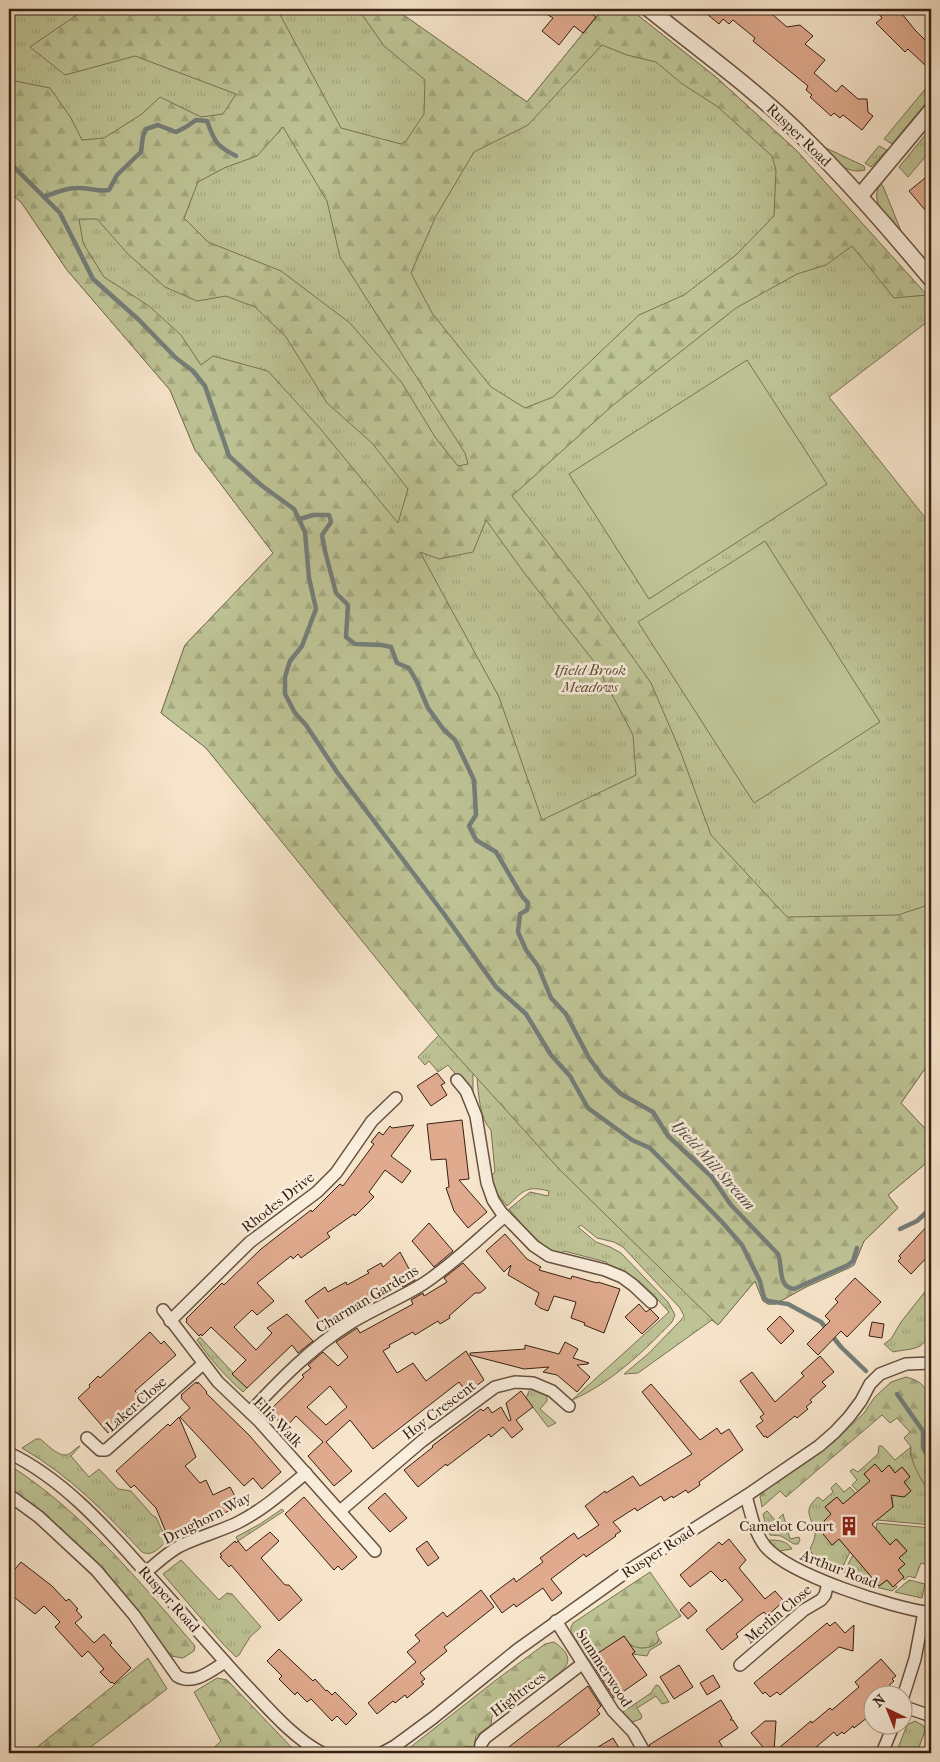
<svg xmlns="http://www.w3.org/2000/svg" width="940" height="1762" font-family="'IM FELL French Canon',serif">
	<defs>
		<pattern id="grass-tufts" width="24" height="20" patternUnits="userSpaceOnUse" patternTransform="scale(1.25)"><rect width="24" height="20" fill="#bec496"/><path d="M3 7l-1-3M5 7V3M7 7l1-3M15 17l-1-3M17 17v-4M19 17l1-3" fill="none" stroke="#a4a880"/></pattern>
		<pattern id="forest-firs" width="22" height="20" patternUnits="userSpaceOnUse" patternTransform="scale(1.25)"><rect width="22" height="20" fill="#bec496"/><path d="M5 1l3.5 6h-7zM16 11l3.5 6h-7z" fill="#a4a880"/></pattern>
	</defs>
	<rect width="100%" height="100%" fill="#f7e5cb"/>
	<filter id="stains"><feTurbulence type="fractalNoise" baseFrequency=".004" numOctaves="4"/><feColorMatrix values="0 0 0 0 .2 0 0 0 0 .09 0 0 0 0 .02 0 0 0 .5 -.17"/></filter>
	<radialGradient id="worn" r=".72"><stop offset=".6" stop-color="#630" stop-opacity="0"/><stop offset="1" stop-color="#630" stop-opacity=".3"/></radialGradient>
	<g fill="url(#grass-tufts)" stroke="#7a7254">
		<path d="M 9,9 L 395,9 L 527,102 L 603,9 L 630,9 L 717,78 L 797,151 L 931,300 L 931,319 L 829,397 L 931,525 L 931,1060 L 901,1103 L 931,1135 L 931,1159 L 888,1195 L 898,1208 L 864,1241 L 854,1265 L 806,1287 L 775,1304 L 768,1304 L 763,1301 L 755,1281 L 718,1325 L 712,1320 L 638,1373 L 624,1374 L 648,1354 L 681,1320 L 684,1316 L 680,1308 L 623,1247 L 614,1242 L 597,1238 L 581,1225 L 578,1227 L 596,1242 L 610,1247 L 621,1253 L 668,1302 L 675,1315 L 672,1322 C 643,1352 611,1383 572,1400 L 669,1312 C 659,1301 649,1289 637,1280 C 627,1273 613,1271 606,1262 L 564,1251 L 559,1254 C 538,1246 524,1226 509,1209 L 530,1192 L 548,1196 L 549,1191 C 525,1185 524,1191 507,1206 L 497,1193 L 491,1176 L 495,1172 L 491,1130 C 480,1120 478,1092 477,1077 L 473,1074 L 473,1093 L 459,1074 L 457,1076 L 448,1065 L 438,1072 L 429,1061 L 425,1065 L 418,1057 L 439,1035 L 206,748 L 161,713 L 185,645 L 273,553 L 195,450 L 170,390 L 67,270 L 21,202 L 9,192 Z"/>
		<path d="M 931,82 L 931,97 L 892,144 L 884,139 Z"/>
		<path d="M 931,128 L 931,150 L 908,177 L 899,167 Z"/>
		<path d="M 879,146 L 887,150 L 871,167 L 865,163 Z"/>
		<path d="M 824,147 L 864,166 L 865,170 C 845,175 836,160 824,147 Z"/>
		<path d="M 880,183 L 883,186 L 901,231 L 900,233 C 888,218 869,204 880,183 Z"/>
		<path d="M 931,1284 C 931,1301 936,1336 920,1346 C 913,1350 901,1350 893,1352 L 884,1344 L 891,1339 L 901,1322 Z"/>
		<path d="M 200,1337 L 247,1388 L 243,1392 C 226,1377 210,1359 197,1340 Z"/>
		<path d="M 530,1389 L 547,1396 L 547,1401 L 540,1409 L 556,1423 L 548,1427 L 526,1398 Z"/>
		<path d="M 36,1439 L 40,1439 C 46,1443 57,1456 66,1455 C 71,1454 75,1448 80,1446 L 71,1456 L 89,1477 L 99,1469 L 118,1489 L 131,1491 L 152,1515 L 156,1517 L 167,1541 C 159,1548 152,1557 142,1552 C 105,1512 70,1476 22,1448 Z"/>
		<path d="M 879,1446 L 882,1446 L 895,1460 L 911,1447 L 910,1453 L 919,1474 L 931,1495 L 931,1525 L 877,1520 L 879,1511 L 893,1507 L 892,1498 L 895,1495 L 904,1497 L 911,1491 L 904,1482 L 910,1476 L 902,1467 L 895,1473 L 889,1465 L 882,1472 L 875,1465 L 864,1474 L 870,1481 L 859,1493 L 852,1485 L 857,1480 L 850,1471 L 853,1469 L 858,1472 L 878,1454 Z"/>
		<path d="M 836,1483 L 844,1492 L 850,1487 L 857,1495 L 843,1504 L 837,1497 L 825,1507 L 831,1514 L 824,1521 L 846,1547 L 855,1542 L 841,1570 C 830,1566 816,1562 810,1550 C 811,1545 815,1540 815,1535 C 814,1518 800,1512 818,1497 L 823,1501 L 833,1492 L 831,1488 Z"/>
		<path d="M 282,1509 L 284,1511 L 238,1541 L 236,1537 L 260,1524 Z"/>
		<path d="M 767,1511 L 776,1521 L 783,1514 L 790,1539 L 799,1537 L 800,1540 L 798,1544 L 794,1544 L 781,1536 L 770,1535 L 767,1530 L 763,1514 Z"/>
		<path d="M 877,1523 L 931,1528 L 931,1546 L 925,1549 L 931,1566 L 921,1563 L 915,1578 L 909,1576 L 904,1580 L 898,1570 L 905,1564 L 899,1558 L 907,1551 L 897,1539 L 890,1545 L 874,1542 Z"/>
		<path d="M 768,1540 C 777,1540 787,1540 792,1549 L 779,1551 Z"/>
		<path d="M 854,1553 C 858,1564 862,1567 874,1570 L 871,1577 L 879,1586 L 887,1580 L 892,1586 L 895,1584 L 897,1587 L 892,1591 L 864,1584 L 857,1577 L 844,1572 Z"/>
		<path d="M 181,1560 L 219,1600 L 227,1593 L 232,1594 L 261,1627 L 250,1637 L 239,1655 L 236,1657 L 223,1644 L 163,1574 Z"/>
		<path d="M 909,1580 L 925,1584 L 922,1598 L 895,1592 Z"/>
		<path d="M 659,1639 L 662,1643 L 650,1650 L 647,1656 L 632,1654 L 635,1652 L 630,1645 L 642,1648 L 657,1643 Z"/>
		<path d="M 656,1685 L 659,1686 L 669,1702 L 662,1704 L 656,1696 L 637,1708 L 642,1716 L 641,1719 L 632,1722 L 628,1720 L 622,1713 L 623,1712 L 651,1693 Z"/>
		<path d="M 915,1721 L 924,1726 L 925,1731 L 917,1753 L 896,1753 L 907,1725 Z"/>
	</g>
	<g fill="url(#forest-firs)" stroke="#7a7254" fill-rule="evenodd">
		<path d="M 82,9 L 277,9 L 341,128 L 401,144 L 406,141 L 424,114 L 425,80 L 384,46 L 358,9 L 395,9 L 527,102 L 603,9 L 630,9 L 717,78 L 797,151 L 927,295 L 894,298 L 852,246 L 826,265 L 797,274 L 736,308 L 612,406 L 512,496 L 586,592 L 651,683 L 681,753 L 711,835 L 787,917 L 898,915 L 931,904 L 931,1060 L 901,1103 L 931,1135 L 931,1159 L 888,1195 L 898,1208 L 864,1241 L 854,1265 L 849,1268 L 806,1287 L 775,1304 L 768,1304 L 763,1301 L 755,1281 L 718,1325 L 560,1170 L 439,1036 L 206,748 L 161,713 L 185,645 L 273,553 L 195,450 L 170,390 L 67,270 L 21,202 L 9,192 L 9,78 L 10,80 L 50,88 L 71,118 L 82,140 L 104,138 L 142,114 L 160,97 L 201,117 L 223,114 L 236,94 L 135,56 L 65,75 L 30,47 L 81,12 ZM 602,45 L 627,55 L 656,62 L 681,83 L 718,107 L 772,156 L 776,170 L 774,216 L 736,255 L 684,295 L 639,315 L 553,397 L 525,408 L 491,387 L 432,313 L 411,273 L 436,216 L 474,152 L 528,125 ZM 283,127 L 327,201 L 340,257 L 465,453 L 468,464 L 458,466 L 435,437 L 402,383 L 350,323 L 281,271 L 208,242 L 184,218 L 198,182 L 224,168 L 257,156 ZM 79,219 L 97,219 L 128,254 L 165,287 L 197,301 L 226,296 L 255,307 L 286,337 L 327,403 L 372,443 L 408,489 L 398,523 L 318,426 L 268,371 L 213,356 L 201,365 L 181,335 L 149,306 L 104,277 L 83,243 ZM 486,520 L 525,574 L 596,664 L 633,735 L 636,775 L 542,820 L 499,697 L 420,552 L 439,559 L 473,552 Z"/>
		<path d="M 906,1377 C 921,1381 924,1385 931,1399 L 931,1495 C 923,1482 909,1462 911,1447 L 904,1438 L 910,1432 L 897,1418 L 890,1423 L 882,1415 L 786,1497 L 780,1491 L 762,1507 L 760,1497 L 764,1490 L 834,1442 L 864,1413 L 874,1398 L 891,1382 Z"/>
		<path d="M 9,1465 C 82,1511 139,1581 195,1646 L 194,1651 L 183,1658 L 171,1656 L 132,1603 L 97,1564 L 44,1515 L 9,1488 Z"/>
		<path d="M 650,1572 L 681,1616 L 656,1632 L 659,1639 C 655,1649 637,1651 629,1643 C 627,1641 625,1638 624,1636 L 589,1660 L 571,1632 L 571,1627 L 573,1623 Z"/>
		<path d="M 554,1642 C 578,1659 567,1667 550,1681 L 539,1681 L 492,1716 L 491,1725 L 476,1736 L 474,1747 L 465,1746 L 455,1753 L 403,1753 L 496,1680 L 545,1644 Z"/>
		<path d="M 148,1658 L 167,1689 L 83,1753 L 32,1753 L 31,1752 Z"/>
		<path d="M 217,1678 L 227,1680 L 297,1753 L 248,1753 L 240,1748 L 234,1753 L 208,1753 L 221,1741 L 194,1692 Z"/>
	</g>
	<g fill="#bec496" stroke="#7a7254">
		<path d="M 747,360 L 827,484 L 649,599 L 569,474 Z"/>
		<path d="M 765,541 L 880,722 L 754,803 L 638,622 Z"/>
	</g>
	<g fill="none" stroke-linecap="round" stroke-linejoin="round">
		<g stroke="#757e7a" stroke-width="4.5">
			<path d="M 9,162 L 60,213 L 93,279 L 139,320 L 176,358 L 193,371 L 205,386 L 229,456 L 261,485 L 294,509 L 305,532 L 309,578 L 316,609 L 302,646 L 290,661 L 285,677 L 285,694 L 295,713 L 306,725 L 337,772 L 444,914 L 496,987 L 526,1014 L 551,1055 L 570,1076 L 588,1108 L 632,1140 L 650,1148 L 722,1222 L 742,1245 L 760,1281 L 764,1298 L 768,1301 L 788,1304 L 821,1322 L 841,1347 L 866,1371"/>
			<path d="M 44,197 C 54,193 65,188 76,188 C 88,187 97,192 109,190 L 117,175 L 141,152 L 143,136 L 146,129 L 158,125 L 176,132 L 186,127 L 196,120 L 207,121 C 215,142 215,145 236,156"/>
			<path d="M 300,519 L 313,515 L 329,515 L 331,522 L 322,535 L 325,551 L 336,593 L 348,605 L 346,637 L 355,644 L 382,645 L 391,647 L 397,663 L 409,668 L 417,682 L 428,708 L 444,730 L 455,740 L 474,780 L 476,815 L 469,826 L 476,840 L 496,852 L 522,896 L 528,903 L 527,910 L 520,914 L 518,932 L 526,950 L 538,966 L 551,998 L 566,1014 L 589,1058 L 602,1076 L 621,1094 L 653,1112 L 668,1136 L 711,1176 L 731,1205 L 778,1254 C 783,1266 777,1287 794,1289 L 848,1265 L 853,1261 L 857,1248"/>
			<path d="M 900,1229 L 917,1221 L 931,1208"/>
			<path d="M 897,1394 L 923,1431 L 923,1448 L 931,1461"/>
		</g>
	</g>
	<g fill="#e0aa8e" stroke="#362013" fill-rule="evenodd">
		<path d="M 538,9 L 585,9 L 596,17 L 583,33 L 574,26 L 559,45 L 542,31 L 553,18 Z"/>
		<path d="M 701,9 L 766,9 L 787,27 L 800,25 L 813,36 L 805,44 L 825,60 L 814,73 L 836,92 L 842,85 L 858,99 L 867,99 L 868,112 L 873,116 L 862,130 L 843,115 L 840,118 L 834,113 L 831,116 L 810,97 L 812,95 L 806,90 L 808,86 L 753,41 L 755,38 L 733,20 L 729,24 L 723,19 L 719,24 Z"/>
		<path d="M 875,9 L 898,9 L 915,30 L 931,46 L 931,59 L 925,65 L 908,49 L 905,52 L 876,23 L 882,18 Z"/>
		<path d="M 925,178 L 931,185 L 931,217 L 909,191 Z"/>
		<path d="M 437,1073 L 445,1083 L 441,1085 L 447,1095 L 431,1106 L 417,1086 Z"/>
		<path d="M 462,1120 L 469,1179 L 459,1180 L 487,1212 L 468,1228 L 454,1211 L 446,1188 L 449,1187 L 446,1159 L 431,1160 L 427,1124 Z"/>
		<path d="M 414,1125 L 391,1156 L 411,1171 L 402,1183 L 385,1170 L 369,1192 L 374,1197 L 355,1216 L 354,1214 L 327,1233 L 330,1237 L 301,1258 L 298,1254 L 293,1259 L 291,1256 L 257,1283 L 274,1301 L 257,1315 L 252,1310 L 234,1327 L 256,1350 L 272,1333 L 267,1328 L 287,1314 L 313,1341 L 298,1353 L 292,1345 L 247,1388 L 232,1374 L 246,1360 L 211,1327 L 202,1336 L 201,1334 L 199,1336 L 186,1322 L 187,1320 L 186,1319 L 222,1283 L 224,1285 L 261,1249 L 311,1210 L 312,1212 L 340,1184 L 343,1186 L 374,1144 L 371,1142 L 379,1132 L 383,1135 L 390,1126 L 392,1128 Z"/>
		<path d="M 931,1222 L 931,1253 L 911,1274 L 898,1261 L 901,1258 L 899,1256 Z"/>
		<path d="M 429,1223 L 453,1251 L 434,1267 L 412,1241 Z"/>
		<path d="M 505,1234 L 527,1259 L 541,1267 L 539,1270 L 571,1279 L 572,1276 L 597,1283 L 598,1282 L 620,1289 L 604,1333 L 584,1325 L 585,1323 L 571,1318 L 576,1302 L 554,1296 L 548,1311 L 540,1308 L 535,1304 L 539,1293 L 508,1275 L 511,1265 L 504,1272 L 486,1251 Z"/>
		<path d="M 400,1252 L 415,1280 L 403,1287 L 401,1283 L 347,1313 L 348,1316 L 327,1330 L 305,1301 L 325,1287 L 328,1292 L 346,1282 L 347,1285 L 369,1273 L 367,1271 L 381,1263 L 383,1267 Z"/>
		<path d="M 463,1263 L 486,1288 L 480,1293 L 475,1293 L 449,1316 L 450,1318 L 440,1324 L 438,1321 L 415,1335 L 413,1332 L 389,1345 L 390,1347 L 383,1351 L 397,1373 L 413,1363 L 426,1381 L 466,1351 L 484,1380 L 467,1393 L 459,1382 L 373,1449 L 350,1420 L 326,1442 L 352,1471 L 334,1486 L 308,1456 L 323,1442 L 296,1416 L 287,1426 L 285,1425 L 284,1426 L 270,1413 L 272,1411 L 270,1410 L 304,1377 L 302,1375 L 311,1368 L 308,1365 L 323,1352 L 338,1366 L 348,1357 L 336,1342 L 357,1328 L 360,1333 L 413,1304 L 411,1300 L 423,1293 L 424,1296 L 447,1282 L 444,1278 ZM 330,1386 L 347,1407 L 326,1425 L 307,1407 Z"/>
		<path d="M 855,1278 L 881,1302 L 847,1337 L 841,1331 L 818,1355 L 807,1344 L 830,1321 L 825,1316 L 838,1302 L 835,1299 Z"/>
		<path d="M 639,1304 L 646,1312 L 650,1309 L 659,1318 L 642,1334 L 625,1317 Z"/>
		<path d="M 780,1316 L 794,1331 L 781,1344 L 767,1329 Z"/>
		<path d="M 872,1322 L 884,1324 L 882,1338 L 869,1336 Z"/>
		<path d="M 150,1332 L 161,1344 L 164,1341 L 176,1355 L 135,1391 L 144,1401 L 108,1433 L 78,1398 L 90,1387 L 89,1385 L 98,1376 L 100,1378 Z"/>
		<path d="M 565,1342 L 578,1349 L 573,1358 L 589,1363 L 588,1364 L 577,1365 L 590,1377 L 577,1392 L 557,1375 L 543,1372 L 549,1367 L 524,1369 L 470,1355 L 470,1353 L 525,1349 L 525,1345 L 559,1354 Z"/>
		<path d="M 820,1356 L 834,1372 L 822,1382 L 826,1386 L 810,1400 L 812,1402 L 806,1407 L 808,1409 L 797,1418 L 795,1416 L 767,1438 L 766,1436 L 764,1437 L 756,1426 L 763,1421 L 760,1417 L 764,1414 L 740,1381 L 752,1372 L 775,1402 L 804,1376 L 801,1373 Z"/>
		<path d="M 196,1382 L 197,1384 L 198,1382 L 207,1392 L 206,1393 L 249,1435 L 281,1472 L 262,1489 L 253,1478 L 244,1486 L 180,1417 L 190,1408 L 181,1398 L 182,1396 L 181,1395 Z"/>
		<path d="M 651,1384 L 700,1440 L 717,1428 L 721,1434 L 729,1429 L 743,1450 L 699,1482 L 700,1485 L 688,1493 L 686,1490 L 673,1498 L 672,1496 L 664,1501 L 661,1496 L 637,1511 L 635,1508 L 613,1522 L 621,1531 L 615,1535 L 616,1536 L 586,1557 L 584,1554 L 551,1579 L 562,1593 L 552,1601 L 543,1588 L 516,1607 L 514,1604 L 502,1613 L 490,1596 L 514,1578 L 516,1582 L 543,1562 L 540,1558 L 574,1533 L 578,1539 L 599,1525 L 585,1506 L 605,1491 L 606,1493 L 633,1476 L 640,1486 L 692,1454 L 642,1392 Z"/>
		<path d="M 521,1391 L 533,1407 L 516,1420 L 523,1429 L 512,1438 L 503,1427 L 491,1437 L 489,1434 L 447,1466 L 446,1464 L 418,1487 L 404,1470 L 433,1447 L 432,1446 L 481,1409 L 483,1411 L 488,1407 L 492,1413 L 501,1407 L 509,1421 L 511,1420 L 506,1403 Z"/>
		<path d="M 179,1417 L 196,1457 L 185,1466 L 200,1483 L 206,1480 L 213,1495 L 230,1487 L 240,1505 L 219,1516 L 181,1529 L 182,1531 L 169,1536 L 167,1535 L 156,1508 L 134,1485 L 131,1488 L 116,1471 L 168,1424 L 170,1426 Z"/>
		<path d="M 875,1464 L 882,1472 L 889,1465 L 895,1473 L 902,1467 L 910,1477 L 904,1482 L 911,1491 L 904,1497 L 891,1495 L 893,1507 L 872,1524 L 890,1545 L 896,1539 L 907,1551 L 899,1558 L 905,1564 L 898,1570 L 904,1577 L 893,1587 L 887,1580 L 879,1586 L 839,1539 L 832,1545 L 823,1534 L 830,1528 L 824,1521 L 831,1514 L 825,1507 L 837,1497 L 843,1504 L 870,1481 L 864,1474 Z"/>
		<path d="M 385,1493 L 407,1518 L 390,1532 L 368,1508 Z"/>
		<path d="M 304,1497 L 357,1557 L 342,1570 L 338,1566 L 334,1570 L 285,1514 Z"/>
		<path d="M 270,1532 L 279,1541 L 261,1558 L 285,1585 L 289,1585 L 302,1600 L 279,1621 L 231,1565 L 229,1567 L 220,1557 L 222,1556 L 220,1554 L 235,1541 L 236,1543 L 238,1541 L 246,1551 Z"/>
		<path d="M 729,1539 L 746,1560 L 739,1568 L 765,1599 L 775,1591 L 784,1601 L 767,1616 L 764,1612 L 758,1616 L 736,1634 L 738,1637 L 722,1650 L 706,1630 L 743,1600 L 727,1581 L 725,1579 L 722,1582 L 711,1571 L 690,1587 L 680,1575 L 719,1542 L 722,1545 Z"/>
		<path d="M 427,1541 L 439,1558 L 428,1566 L 416,1549 Z"/>
		<path d="M 21,1562 L 52,1586 L 66,1601 L 69,1599 L 78,1609 L 76,1610 L 82,1617 L 75,1623 L 94,1643 L 104,1634 L 112,1643 L 110,1645 L 131,1668 L 114,1684 L 112,1682 L 111,1683 L 100,1672 L 104,1669 L 88,1651 L 82,1657 L 55,1627 L 60,1622 L 44,1606 L 35,1614 L 9,1593 L 9,1564 L 15,1569 Z"/>
		<path d="M 481,1590 L 494,1607 L 444,1647 L 447,1651 L 420,1673 L 425,1679 L 421,1682 L 424,1684 L 407,1698 L 405,1695 L 395,1703 L 393,1701 L 377,1714 L 368,1703 L 416,1662 L 407,1652 L 420,1641 L 415,1635 L 443,1612 L 447,1617 Z"/>
		<path d="M 689,1602 L 697,1611 L 688,1619 L 680,1610 Z"/>
		<path d="M 835,1622 L 845,1633 L 854,1625 L 853,1651 L 839,1647 L 780,1695 L 777,1692 L 770,1697 L 765,1692 L 763,1694 L 754,1683 L 827,1623 L 830,1626 Z"/>
		<path d="M 624,1636 L 635,1652 L 632,1654 L 647,1675 L 614,1698 L 589,1659 Z"/>
		<path d="M 279,1649 L 313,1681 L 315,1679 L 326,1691 L 327,1690 L 332,1695 L 335,1692 L 357,1714 L 346,1725 L 337,1716 L 332,1721 L 311,1699 L 307,1702 L 297,1692 L 295,1695 L 279,1679 L 282,1676 L 267,1661 Z"/>
		<path d="M 881,1659 L 896,1676 L 892,1679 L 894,1681 L 880,1694 L 872,1694 L 872,1714 L 854,1728 L 853,1726 L 844,1734 L 842,1732 L 837,1736 L 834,1732 L 809,1753 L 768,1753 L 751,1733 L 765,1721 L 776,1721 L 774,1752 L 811,1721 L 812,1723 L 830,1708 L 832,1710 L 859,1687 L 855,1682 Z"/>
		<path d="M 679,1665 L 693,1687 L 674,1699 L 660,1677 Z"/>
		<path d="M 713,1675 L 720,1687 L 707,1695 L 700,1683 Z"/>
		<path d="M 588,1686 L 601,1706 L 597,1710 L 600,1714 L 576,1733 L 549,1753 L 501,1753 Z"/>
		<path d="M 721,1700 L 732,1718 L 730,1720 L 733,1720 L 738,1728 L 719,1741 L 726,1753 L 655,1753 L 649,1745 Z"/>
		<path d="M 613,1738 L 622,1753 L 588,1753 Z"/>
	</g>
	<g fill="none" stroke-linecap="round" stroke-linejoin="round">
		<defs>
			<g id="minor">
				<path d="M 457,1080 L 466,1091 L 476,1116 L 487,1183 L 493,1200 L 501,1212 L 534,1246 L 549,1256 L 605,1270 L 622,1277 L 633,1285 L 651,1302"/>
				<path d="M 163,1310 L 218,1382 L 260,1422 L 375,1551"/>
				<path d="M 170,1321 L 250,1242 L 317,1192 L 336,1173 L 372,1121 L 396,1098"/>
				<path d="M 250,1412 C 280,1380 311,1348 349,1324 C 373,1309 399,1299 423,1284 C 452,1265 478,1239 505,1216"/>
				<path d="M 87,1438 L 100,1450 L 106,1450 L 203,1364"/>
				<path d="M 9,1453 C 61,1478 102,1523 140,1566 C 176,1605 210,1646 246,1685 C 269,1709 292,1737 322,1753"/>
				<path d="M 9,1495 L 39,1517 L 96,1570 L 134,1615 L 177,1676 C 193,1686 211,1671 225,1662"/>
				<path d="M 746,1496 C 751,1513 754,1532 765,1546 C 789,1575 893,1608 931,1613"/>
				<path d="M 340,1511 L 422,1441 L 495,1387 L 515,1382 L 533,1383 L 552,1391 L 569,1406"/>
				<path d="M 146,1572 C 157,1563 167,1553 180,1546 C 198,1537 218,1532 237,1523 C 263,1510 284,1491 306,1473"/>
				<path d="M 556,1621 L 613,1711 L 633,1732 L 645,1753"/>
				<path d="M 740,1665 L 804,1610 L 821,1600 L 825,1595 L 828,1583"/>
				<path d="M 902,1700 L 915,1659 L 924,1612"/>
				<path d="M 902,1706 L 931,1716"/>
				<path d="M 382,1753 L 395,1746 L 433,1718 L 517,1650 L 629,1570 L 746,1496 L 819,1446 L 835,1432 L 849,1417 L 861,1401 L 870,1384 L 880,1374 L 906,1364 L 931,1363"/>
				<path d="M 480,1753 L 481,1744 L 485,1738 L 582,1664"/>
				<path d="M 882,1753 L 894,1724"/>
			</g>
			<g id="tertiary">
				<path d="M 649,9 C 701,51 757,91 804,138 C 849,182 891,231 931,279"/>
				<path d="M 860,196 L 931,111"/>
			</g>
		</defs>
		<use href="#minor" stroke="#665141" stroke-width="14"/>
		<use href="#tertiary" stroke="#665141" stroke-width="18"/>
		<use href="#minor" stroke="#faeedd" stroke-width="11"/>
		<use href="#tertiary" stroke="#faeedd" stroke-width="15"/>
	</g>
	<defs>
		<symbol id="building-bare" viewBox="-9 -9 18 18"><path d="M-4-6H4V6H1V3H-1V6H-4ZM-2.5-4.3h1.7v1.8h-1.7ZM.8-4.3h1.7v1.8H.8ZM-2.5-1h1.7V.8h-1.7ZM.8-1h1.7V.8H.8Z" fill="#8f2418" stroke="#faeedd" stroke-width="2.5" paint-order="stroke"/></symbol>
	</defs>
	<g fill-rule="evenodd">
		<use href="#building-bare" x="835" y="1512" width="28" height="28"/>
	</g>
	<g text-anchor="middle" dominant-baseline="central" stroke-width="5" stroke-linejoin="round" paint-order="stroke">
		<g font-size="15" fill="#362013" stroke="#faeedd">
			<text transform="translate(799 135) rotate(44)">Rusper Road</text>
			<text transform="translate(278 1202) rotate(-38)">Rhodes Drive</text>
			<text transform="translate(367 1299) rotate(-31)">Charman Gardens</text>
			<text transform="translate(136 1404) rotate(-41)">Laker Close</text>
			<text transform="translate(439 1410) rotate(-37)">Hoy Crescent</text>
			<text transform="translate(278 1422) rotate(46)">Ellis Walk</text>
			<text transform="translate(207 1518) rotate(-27)">Drughorn Way</text>
			<text transform="translate(658 1552) rotate(-33)">Rusper Road</text>
			<text transform="translate(839 1569) rotate(21)">Arthur Road</text>
			<text transform="translate(169 1599) rotate(48)">Rusper Road</text>
			<text transform="translate(778 1614) rotate(-40)">Merlin Close</text>
			<text transform="translate(604 1668) rotate(57)">Summerwood</text>
			<text transform="translate(518 1694) rotate(-37)">Hightrees</text>
		</g>
		<g font-size="15" font-style="italic" fill="#5f513a" stroke="#faeedd">
			<text x="590" y="670">Ifield Brook<tspan x="590" dy="17">Meadows</tspan></text>
		</g>
		<g font-size="15" fill="#362013" stroke="#faeedd" text-anchor="end">
			<text x="834" y="1526">Camelot Court</text>
		</g>
		<g font-size="16" font-style="italic" fill="#564f46" stroke="#faeedd">
			<text transform="translate(714 1165) rotate(48)">Ifield Mill Stream</text>
		</g>
	</g>
	<rect width="940" height="1762" fill="none" stroke="#f7e5cb" stroke-width="30"/>
	<rect x="10" y="10" width="920" height="1742" fill="none" stroke="#362013" stroke-width="2.5"/>
	<rect x="15" y="15" width="910" height="1732" fill="none" stroke="#362013"/>
	<g transform="translate(888 1710) rotate(317)"><circle r="24" fill="#faeedd" stroke="#ac9c8c"/>
	<path d="M0-4L9 19L0 12L-9 19Z" fill="#8f2418"/>
	<text y="-8" font-size="14" font-weight="bold" text-anchor="middle" fill="#362013">N</text>
	</g>
	<rect width="100%" height="100%" filter="url(#stains)"/>
	<rect width="100%" height="100%" fill="url(#worn)"/>
</svg>
